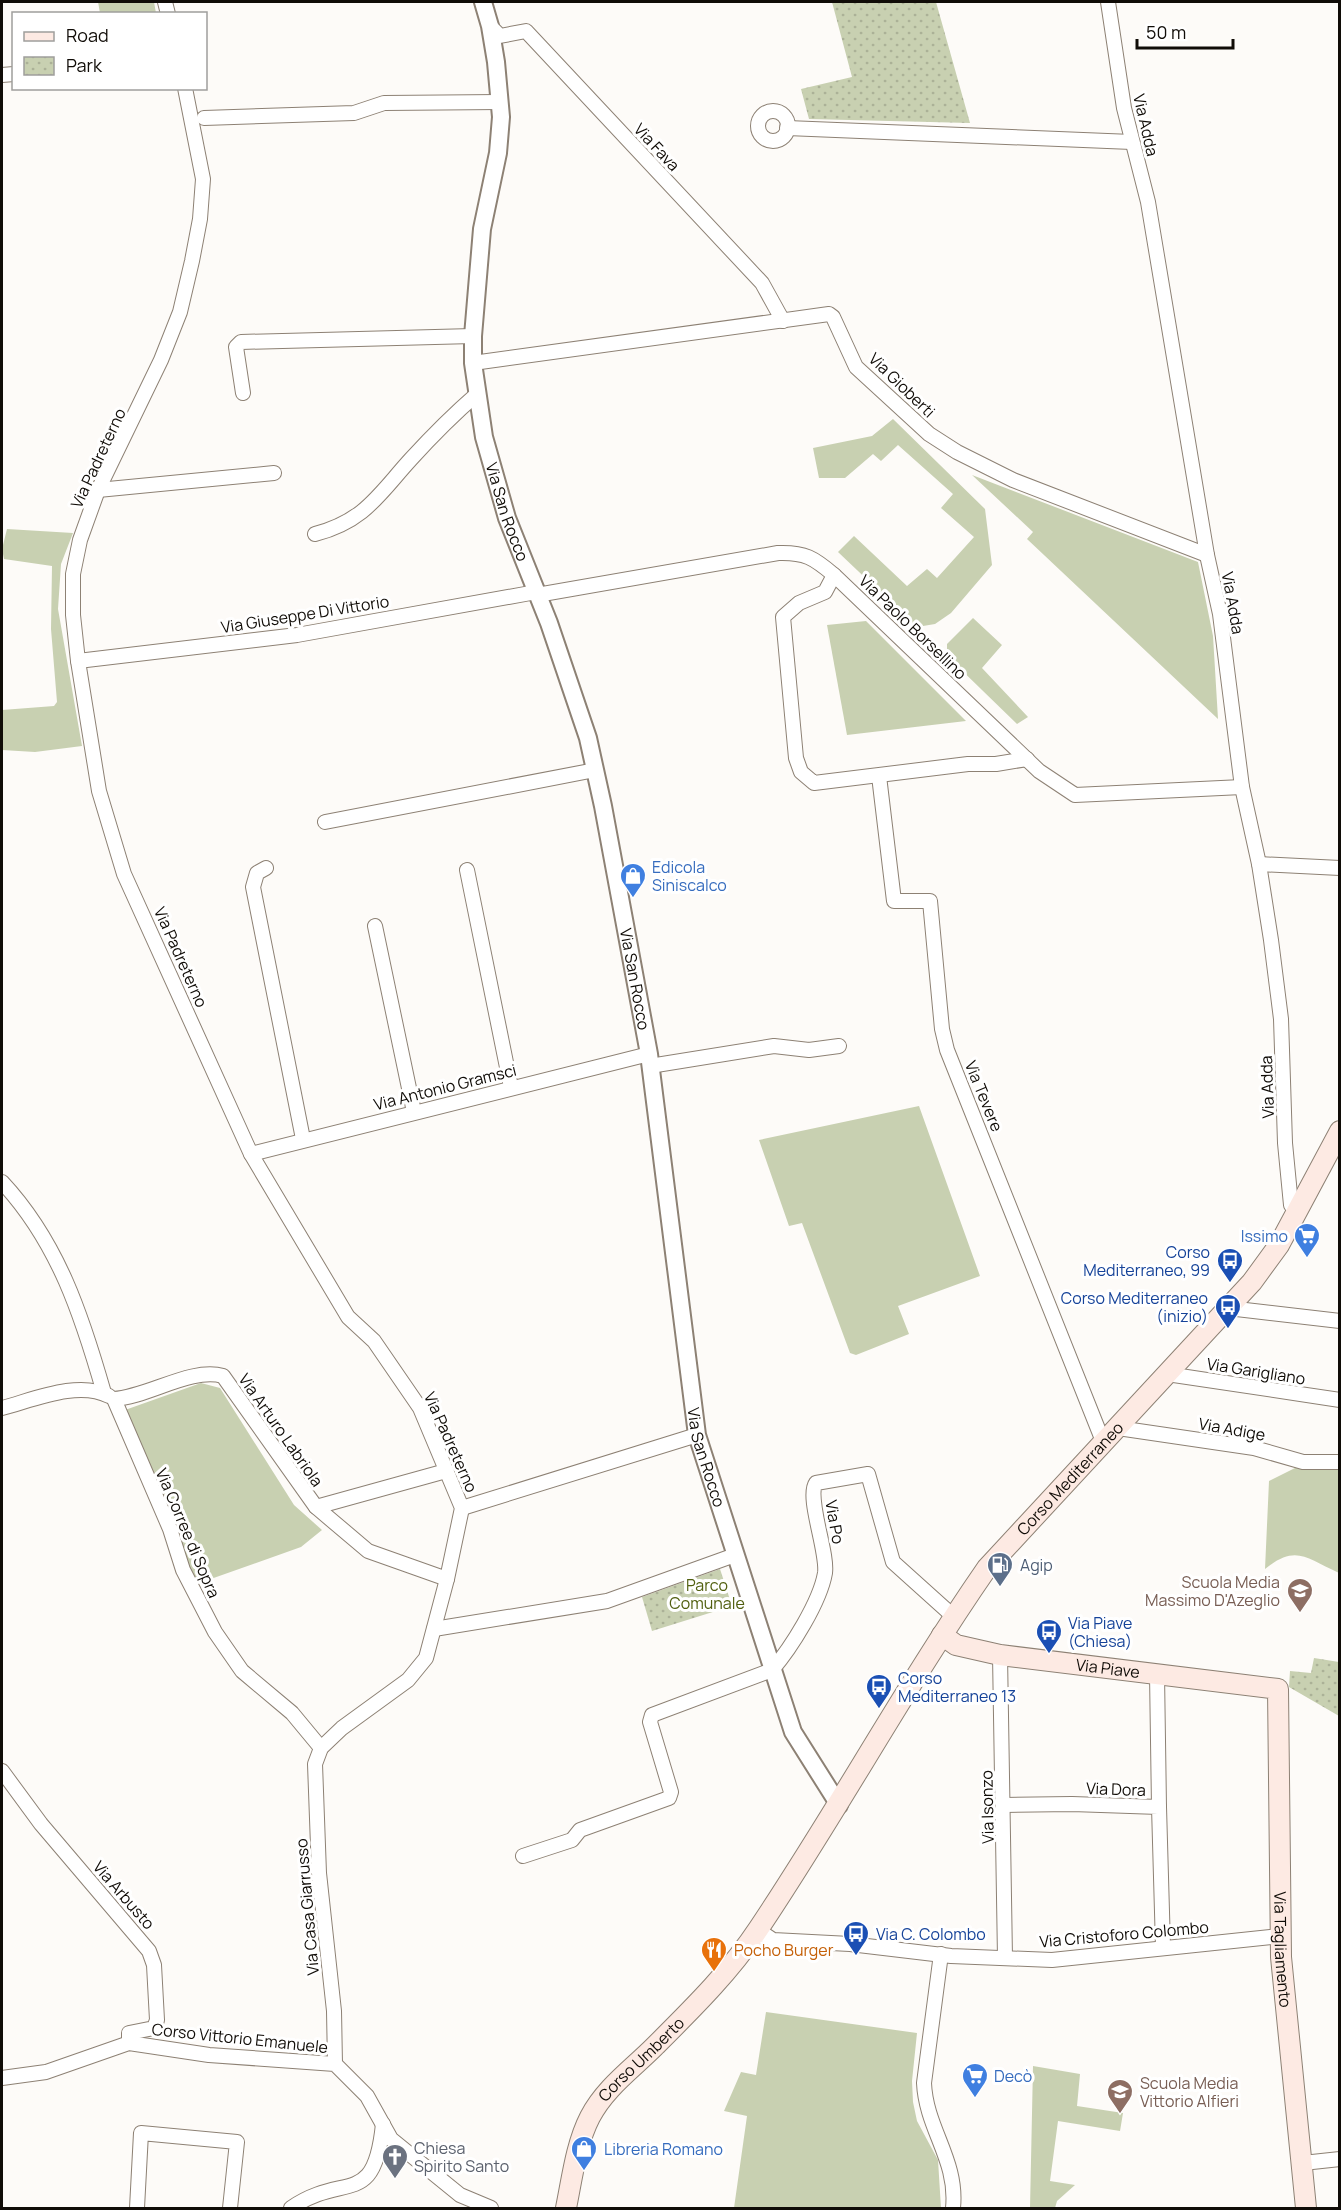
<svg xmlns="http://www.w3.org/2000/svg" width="1341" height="2210" font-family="Manrope,sans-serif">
	<defs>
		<pattern id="park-dots" width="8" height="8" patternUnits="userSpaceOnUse" patternTransform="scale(1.5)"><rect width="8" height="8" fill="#c8d0b1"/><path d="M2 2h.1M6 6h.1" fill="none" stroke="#abb197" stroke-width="1.8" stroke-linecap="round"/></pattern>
	</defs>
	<rect width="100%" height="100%" fill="#fdfbf8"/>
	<g fill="#c8d0b1">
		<path d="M 98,2 L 154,2 L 156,13 L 100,13 Z"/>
		<path d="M 893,419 L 985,509 L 992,565 L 951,613 L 935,624 L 917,627 L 838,552 L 854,536 L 907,586 L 927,569 L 937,578 L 974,537 L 941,508 L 953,494 L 898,445 L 881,461 L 873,454 L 845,478 L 819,478 L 813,448 L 872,436 Z"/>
		<path d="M 972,475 L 1198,562 L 1213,636 L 1218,719 L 1027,539 L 1033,532 Z"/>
		<path d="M 7,529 L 73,533 L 61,564 L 58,609 L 82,746 L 35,752 L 2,750 L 2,710 L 54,706 L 57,702 L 51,629 L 52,566 L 4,559 L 2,549 Z"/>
		<path d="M 973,618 L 1002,645 L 982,668 L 1028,717 L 1017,724 L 947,656 L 947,644 Z"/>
		<path d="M 866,621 L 966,721 L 847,735 L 827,625 Z"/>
		<path d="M 919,1106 L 980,1276 L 898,1306 L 909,1334 L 856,1355 L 850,1353 L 802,1223 L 789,1226 L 759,1140 Z"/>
		<path d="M 201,1383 L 220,1388 L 294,1505 L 322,1530 L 301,1547 L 191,1586 L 125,1410 Z"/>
		<path d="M 1299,1466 L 1339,1468 L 1339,1573 C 1306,1558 1296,1544 1265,1569 L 1269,1481 Z"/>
		<path d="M 766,2012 L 917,2033 L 912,2081 L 913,2102 L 917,2121 L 938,2160 L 941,2208 L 734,2208 L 747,2116 L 724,2111 L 741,2072 L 756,2075 Z"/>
		<path d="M 1033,2066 L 1080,2074 L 1077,2106 L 1123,2113 L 1120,2131 L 1058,2121 L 1050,2181 L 1075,2185 L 1057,2201 L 1055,2208 L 1030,2208 Z"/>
	</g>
	<g fill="url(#park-dots)">
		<path d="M 832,2 L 936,2 L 970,123 L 809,119 L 801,89 L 852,77 Z"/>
		<path d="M 720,1569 L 732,1606 L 652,1631 L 642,1597 Z"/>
		<path d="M 1314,1658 L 1339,1662 L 1339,1716 L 1289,1687 L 1290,1671 L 1311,1673 Z"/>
	</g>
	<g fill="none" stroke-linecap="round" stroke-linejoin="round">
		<defs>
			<g id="minor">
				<path d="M 165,2 L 168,14"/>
				<path d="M 1108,2 L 1124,108 L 1148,202 L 1207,555 L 1220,614 L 1242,787 L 1259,864 L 1271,940 L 1281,1019 L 1285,1143 L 1291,1205 L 1297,1213"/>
				<path d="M 490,26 L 500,36 L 526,31 L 762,283 L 783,321"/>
				<path d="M 2,75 L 14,74"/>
				<path d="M 185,88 L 203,179 L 200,219 L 192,261 L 180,312 L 161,360 L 98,490 L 80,540 L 73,574 L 73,615 L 78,661 L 99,791 L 124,874 L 251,1154 L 348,1317 L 374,1341 L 420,1408 L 462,1508 L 447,1579 L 426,1658 L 408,1680 L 342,1728 L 321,1748 L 315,1764 L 319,1873 L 334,2011 L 335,2064"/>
				<circle cx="773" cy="126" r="15"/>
				<path d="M 204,118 L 354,113 L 384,103 L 500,102"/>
				<path d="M 787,128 L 1132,142"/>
				<path d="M 473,363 L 829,314 L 833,317 L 856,367 L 929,434 L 957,452 L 1013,480 L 1207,555"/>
				<path d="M 243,393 L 236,347 L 241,342 L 473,336"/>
				<path d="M 98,490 L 274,473"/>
				<path d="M 315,534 C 365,521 379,494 411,459 C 432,436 454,414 477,394"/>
				<path d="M 834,575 L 825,592 L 799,603 L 783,617 L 796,758 L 801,772 L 814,783 L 968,764 L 996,764 L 1027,759"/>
				<path d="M 537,595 L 778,553 C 805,552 814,558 834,575 L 1039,771 L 1075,795 L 1242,787"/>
				<path d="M 78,661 L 297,635 L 536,592"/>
				<path d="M 879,776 L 894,901 L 930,901 L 942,1029 L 947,1050 L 1104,1444"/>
				<path d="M 325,822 L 595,770"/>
				<path d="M 1259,864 L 1340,868"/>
				<path d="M 266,868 L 257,873 L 253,887 L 303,1139"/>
				<path d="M 467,870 L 511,1087"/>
				<path d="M 375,926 L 414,1112"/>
				<path d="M 650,1066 L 774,1046 L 809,1050 L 839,1046"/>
				<path d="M 251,1154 L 649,1054"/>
				<path d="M 2,1182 C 58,1242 82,1316 104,1393"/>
				<path d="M 1228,1308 L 1340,1321"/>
				<path d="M 1167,1374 L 1340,1400"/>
				<path d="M 114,1399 C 148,1397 191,1367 223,1376 L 316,1507 L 368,1551 L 447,1579"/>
				<path d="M 114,1399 L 170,1529 L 183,1570 L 215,1632 L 242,1671 L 292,1713 L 321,1748"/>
				<path d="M 2,1408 C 33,1400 78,1380 109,1396"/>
				<path d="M 1118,1428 L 1254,1448 L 1303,1462 L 1340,1462"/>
				<path d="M 316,1507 L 446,1471"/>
				<path d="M 462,1508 L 697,1435"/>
				<path d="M 434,1629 L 607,1601 L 735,1555"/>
				<path d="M 1000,1655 L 1005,1958"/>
				<path d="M 1157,1674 L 1159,1807"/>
				<path d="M 2,1771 L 41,1824 L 149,1951 L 154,1965 L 157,2020 L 154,2028 L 129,2033 L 129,2043"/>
				<path d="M 1004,1805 L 1072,1804 L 1159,1807 L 1163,1947"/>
				<path d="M 523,1856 L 572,1840 L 580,1830 L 669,1798 L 671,1792 L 650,1722 L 652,1715 L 772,1670 C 791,1648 820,1602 825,1573 C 828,1552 806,1497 816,1483 L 868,1474 L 893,1562 L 953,1616"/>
				<path d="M 758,1930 L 773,1940 L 850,1944 L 951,1956 L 1052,1960 L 1280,1936"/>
				<path d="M 941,1954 L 924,2083 C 926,2129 958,2160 953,2208"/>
				<path d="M 2,2078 L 46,2072 L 129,2043 L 209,2055 L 335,2064 L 367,2096 L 391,2139 L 460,2195 L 491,2208"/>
				<path d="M 1303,2163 L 1340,2159"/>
				<path d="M 137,2208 L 141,2133 L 237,2142 L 230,2208"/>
				<path d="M 291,2208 C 345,2171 374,2210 383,2124"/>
			</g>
			<g id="tertiary">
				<path id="s1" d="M 483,2 L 490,26 L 496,62 L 501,117 L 498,153 L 482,229 L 473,336 L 473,363 L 484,437 L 507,518 L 549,623 L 588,738 L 603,806 L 649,1054 L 697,1435 L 793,1732 L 839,1805"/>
			</g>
			<g id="secondary">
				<path id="s2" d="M 942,1635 L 956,1645 L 1000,1655 L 1278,1689 L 1281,1957 L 1306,2208"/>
				<path id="s3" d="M 566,2208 C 572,2179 576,2144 590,2117 C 605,2088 632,2069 654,2047 C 691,2010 730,1972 759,1928 C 838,1810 906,1685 987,1568 L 1252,1282 L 1279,1245 L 1340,1131"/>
			</g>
		</defs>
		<use href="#minor" stroke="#8d8174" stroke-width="16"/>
		<use href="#tertiary" stroke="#8d8174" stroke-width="20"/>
		<use href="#secondary" stroke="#8d8174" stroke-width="22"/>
		<use href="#minor" stroke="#fff" stroke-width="14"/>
		<use href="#tertiary" stroke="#fff" stroke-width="16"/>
		<use href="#secondary" stroke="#fdeae3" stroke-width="20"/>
	</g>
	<defs>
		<symbol id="shop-pin" viewBox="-11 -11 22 30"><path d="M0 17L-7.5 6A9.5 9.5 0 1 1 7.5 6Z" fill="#3f7fe0" stroke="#fff"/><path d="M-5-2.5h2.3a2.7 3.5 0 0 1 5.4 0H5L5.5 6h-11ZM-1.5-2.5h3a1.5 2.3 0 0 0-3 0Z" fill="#fff"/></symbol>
		<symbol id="supermarket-pin" viewBox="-11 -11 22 30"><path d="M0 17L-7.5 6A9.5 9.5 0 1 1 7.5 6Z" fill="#3f7fe0" stroke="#fff"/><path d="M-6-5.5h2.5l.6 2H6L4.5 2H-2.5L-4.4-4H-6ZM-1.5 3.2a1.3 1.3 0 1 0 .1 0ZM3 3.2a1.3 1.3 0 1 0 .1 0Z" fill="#fff"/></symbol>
		<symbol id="bus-pin" viewBox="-11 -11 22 30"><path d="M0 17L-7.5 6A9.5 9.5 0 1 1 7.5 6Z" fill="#1a4fb4" stroke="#fff"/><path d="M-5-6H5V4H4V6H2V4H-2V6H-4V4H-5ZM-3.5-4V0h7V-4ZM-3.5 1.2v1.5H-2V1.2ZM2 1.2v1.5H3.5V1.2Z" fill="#fff"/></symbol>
		<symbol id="fuel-pin" viewBox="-11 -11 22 30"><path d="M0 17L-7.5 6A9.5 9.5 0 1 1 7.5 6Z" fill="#5c6f8a" stroke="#fff"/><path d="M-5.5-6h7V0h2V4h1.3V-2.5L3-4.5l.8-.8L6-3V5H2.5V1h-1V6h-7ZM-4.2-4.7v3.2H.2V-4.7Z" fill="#fff"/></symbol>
		<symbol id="school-pin" viewBox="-11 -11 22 30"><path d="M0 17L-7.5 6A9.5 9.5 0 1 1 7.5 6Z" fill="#8d6e63" stroke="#fff"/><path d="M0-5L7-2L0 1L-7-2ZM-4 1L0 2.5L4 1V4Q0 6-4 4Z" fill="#fff"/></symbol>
		<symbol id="restaurant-pin" viewBox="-11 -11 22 30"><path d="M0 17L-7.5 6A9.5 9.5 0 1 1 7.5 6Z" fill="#e8710a" stroke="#fff"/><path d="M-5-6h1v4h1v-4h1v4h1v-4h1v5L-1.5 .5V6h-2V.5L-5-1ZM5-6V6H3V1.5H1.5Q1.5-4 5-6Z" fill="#fff"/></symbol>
		<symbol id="church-pin" viewBox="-11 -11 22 30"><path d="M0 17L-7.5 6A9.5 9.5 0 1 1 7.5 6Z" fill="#6b7280" stroke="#fff"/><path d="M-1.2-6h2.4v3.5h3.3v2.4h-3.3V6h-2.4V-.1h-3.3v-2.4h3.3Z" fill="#fff"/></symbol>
	</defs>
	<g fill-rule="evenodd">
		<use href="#shop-pin" x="618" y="861" width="30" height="40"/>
		<use href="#supermarket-pin" x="1292" y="1221" width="30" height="40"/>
		<use href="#bus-pin" x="1215" y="1246" width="30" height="40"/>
		<use href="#bus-pin" x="1213" y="1292" width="30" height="40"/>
		<use href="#fuel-pin" x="985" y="1550" width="30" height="40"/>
		<use href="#school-pin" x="1285" y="1576" width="30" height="40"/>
		<use href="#bus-pin" x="1034" y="1617" width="30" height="40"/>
		<use href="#bus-pin" x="864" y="1672" width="30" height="40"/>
		<use href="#bus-pin" x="841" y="1919" width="30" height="40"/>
		<use href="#restaurant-pin" x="699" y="1935" width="30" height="40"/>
		<use href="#supermarket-pin" x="960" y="2061" width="30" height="40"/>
		<use href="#school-pin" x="1105" y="2077" width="30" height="40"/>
		<use href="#shop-pin" x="569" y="2134" width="30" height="40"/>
		<use href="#church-pin" x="380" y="2142" width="30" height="40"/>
	</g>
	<g text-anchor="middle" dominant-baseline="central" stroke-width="6" stroke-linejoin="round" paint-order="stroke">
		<g font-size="16" fill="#100c07" stroke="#fff">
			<text transform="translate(1146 125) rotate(77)">Via Adda</text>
			<text transform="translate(657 147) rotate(47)">Via Fava</text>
			<text transform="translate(902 385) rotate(44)">Via Gioberti</text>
			<text transform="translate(98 458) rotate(-65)">Via Padreterno</text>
			<text stroke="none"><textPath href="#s1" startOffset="518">Via San Rocco</textPath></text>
			<text transform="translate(1233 603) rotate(80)">Via Adda</text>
			<text transform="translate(305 614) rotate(-9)">Via Giuseppe Di Vittorio</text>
			<text transform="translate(913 627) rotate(44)">Via Paolo Borsellino</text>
			<text transform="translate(181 957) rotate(66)">Via Padreterno</text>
			<text stroke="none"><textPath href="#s1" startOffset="1004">Via San Rocco</textPath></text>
			<text transform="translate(445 1087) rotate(-14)">Via Antonio Gramsci</text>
			<text transform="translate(1267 1087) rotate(-92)">Via Adda</text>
			<text transform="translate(984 1096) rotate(68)">Via Tevere</text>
			<text transform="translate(1256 1371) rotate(9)">Via Garigliano</text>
			<text transform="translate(1232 1429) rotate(10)">Via Adige</text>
			<text transform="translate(281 1430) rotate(55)">Via Arturo Labriola</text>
			<text transform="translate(451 1442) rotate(66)">Via Padreterno</text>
			<text stroke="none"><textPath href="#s1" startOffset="1488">Via San Rocco</textPath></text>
			<text stroke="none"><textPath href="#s3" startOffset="897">Corso Mediterraneo</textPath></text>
			<text transform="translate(835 1522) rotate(80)">Via Po</text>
			<text transform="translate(188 1533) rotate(67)">Via Corree di Sopra</text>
			<text stroke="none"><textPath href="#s2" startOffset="171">Via Piave</textPath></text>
			<text transform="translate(1116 1789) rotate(2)">Via Dora</text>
			<text transform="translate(987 1807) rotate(-91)">Via Isonzo</text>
			<text transform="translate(124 1895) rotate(49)">Via Arbusto</text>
			<text transform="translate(307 1907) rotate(-95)">Via Casa Giarrusso</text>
			<text transform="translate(1124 1934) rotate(-5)">Via Cristoforo Colombo</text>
			<text stroke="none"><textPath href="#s2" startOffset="603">Via Tagliamento</textPath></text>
			<text transform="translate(240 2038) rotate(6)">Corso Vittorio Emanuele</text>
			<text stroke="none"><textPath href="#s3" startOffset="172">Corso Umberto</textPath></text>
		</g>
		<g font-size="16" fill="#366cbe" stroke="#fff" text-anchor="start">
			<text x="652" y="867">Edicola<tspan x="652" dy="18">Siniscalco</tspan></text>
			<text x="1288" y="1236" text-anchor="end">Issimo</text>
			<text x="994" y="2076">Decò</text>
			<text x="604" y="2149">Libreria Romano</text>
		</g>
		<g font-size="16" fill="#164399" stroke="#fff" text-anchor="start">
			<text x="1210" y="1252" text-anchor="end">Corso<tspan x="1210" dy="18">Mediterraneo, 99</tspan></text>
			<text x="1208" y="1298" text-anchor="end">Corso Mediterraneo<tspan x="1208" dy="18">(inizio)</tspan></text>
			<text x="1068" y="1623">Via Piave<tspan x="1068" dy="18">(Chiesa)</tspan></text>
			<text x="898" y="1678">Corso<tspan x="898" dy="18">Mediterraneo 13</tspan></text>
			<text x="876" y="1934">Via C. Colombo</text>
		</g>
		<g font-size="16" fill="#4e5e75" stroke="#fff" text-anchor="start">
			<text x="1020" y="1565">Agip</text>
		</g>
		<g font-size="16" fill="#785e54" stroke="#fff" text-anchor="end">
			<text x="1280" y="1582">Scuola Media<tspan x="1280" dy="18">Massimo D'Azeglio</tspan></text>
			<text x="1140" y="2083" text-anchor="start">Scuola Media<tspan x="1140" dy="18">Vittorio Alfieri</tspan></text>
		</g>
		<g font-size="16" fill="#515f0f" stroke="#fff">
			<text x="707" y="1585">Parco<tspan x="707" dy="18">Comunale</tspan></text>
		</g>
		<g font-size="16" fill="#c56008" stroke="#fff" text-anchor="start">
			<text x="734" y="1950">Pocho Burger</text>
		</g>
		<g font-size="16" fill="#5b616d" stroke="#fff" text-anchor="start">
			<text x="414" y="2148">Chiesa<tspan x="414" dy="18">Spirito Santo</tspan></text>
		</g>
	</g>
	<rect width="1341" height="2210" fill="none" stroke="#100c07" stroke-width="6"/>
	<rect x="12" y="12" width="195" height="78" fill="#ffffff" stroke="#9f9e9c" stroke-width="1.5"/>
	<rect x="24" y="32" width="30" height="9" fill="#fdeae3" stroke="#9f9e9c" stroke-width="1.5"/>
	<text x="66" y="42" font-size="18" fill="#100c07">Road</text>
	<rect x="24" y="57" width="30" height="18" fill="url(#park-dots)" stroke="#9f9e9c" stroke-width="1.5"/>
	<text x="66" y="72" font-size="18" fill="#100c07">Park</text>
	<path d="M1137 39v9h96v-9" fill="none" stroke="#100c07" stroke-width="3"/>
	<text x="1146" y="39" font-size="18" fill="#100c07" stroke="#ffffff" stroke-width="4.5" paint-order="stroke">50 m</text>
</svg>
